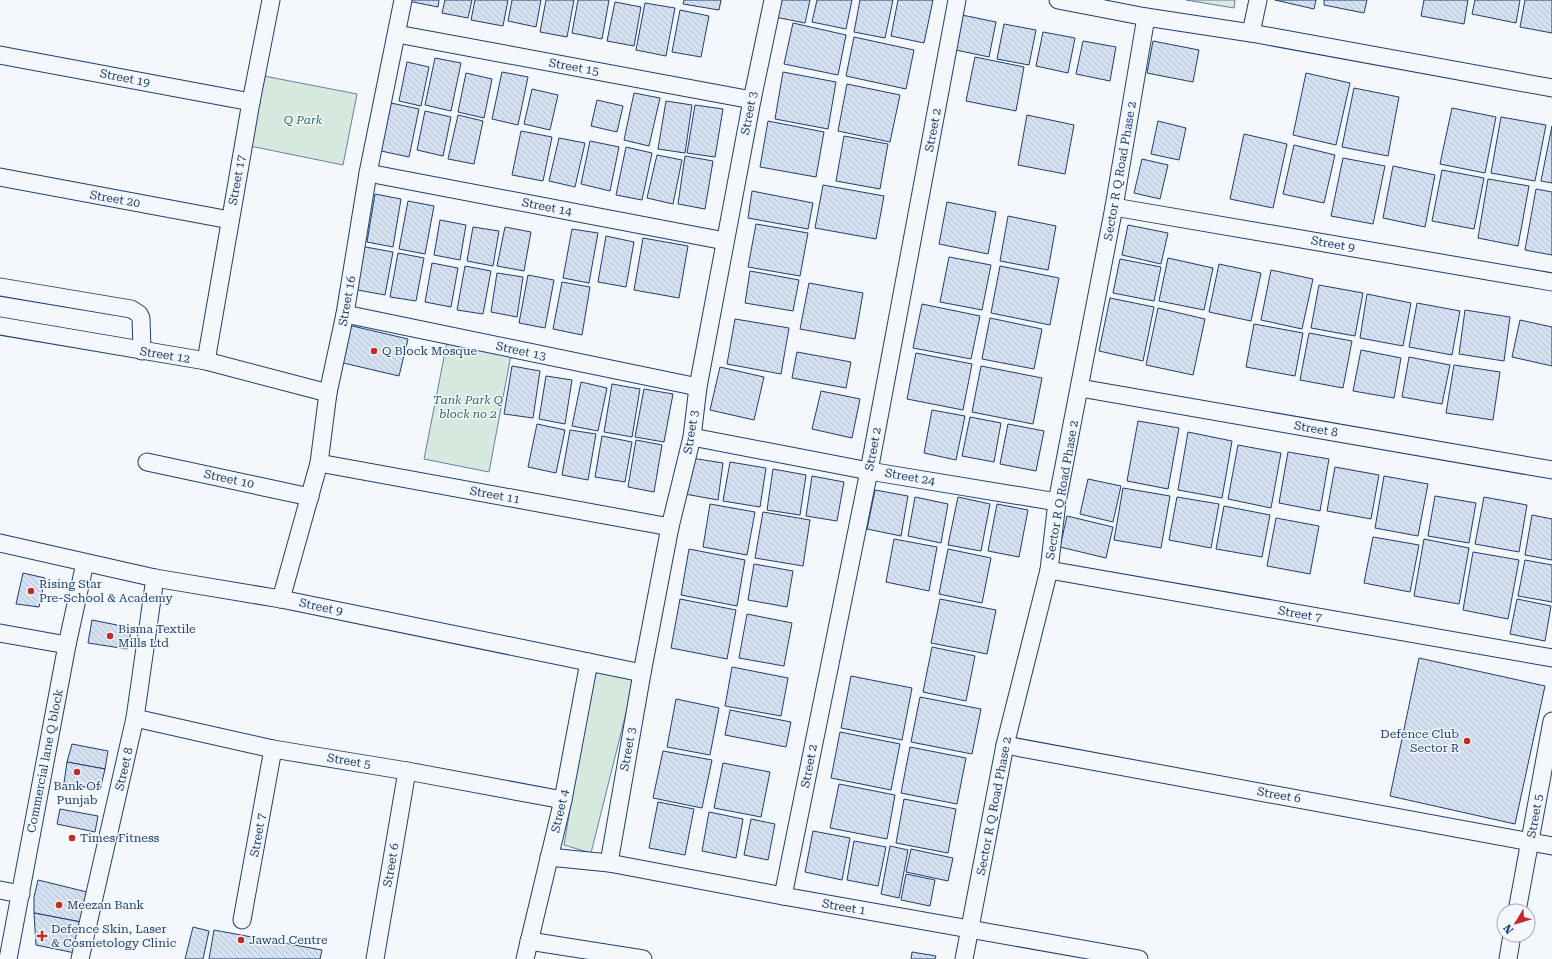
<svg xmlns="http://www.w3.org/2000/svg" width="1552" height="959" font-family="'Roboto Serif',serif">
	<defs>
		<pattern id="building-back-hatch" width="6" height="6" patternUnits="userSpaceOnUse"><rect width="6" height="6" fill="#d5e0f0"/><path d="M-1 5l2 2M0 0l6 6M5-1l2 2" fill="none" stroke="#b6c1d1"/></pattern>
	</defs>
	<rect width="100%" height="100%" fill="#f4f7fb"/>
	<g fill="#d7e8df" stroke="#687fa3">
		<path d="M 1186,0 L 1235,0 L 1234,8 Z"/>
		<path d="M 264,76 L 357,94 L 343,165 L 250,146 Z"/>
		<path d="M 447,342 L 511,355 L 489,472 L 424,459 Z"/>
		<path d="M 594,667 L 634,681 L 591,853 L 564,845 Z"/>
	</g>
	<g fill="url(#building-back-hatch)" stroke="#1d3f73">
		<path d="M 408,0 L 439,0 L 438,7 L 408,1 Z"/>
		<path d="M 445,0 L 472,0 L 468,18 L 442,13 Z"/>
		<path d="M 475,0 L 508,0 L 503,26 L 471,20 Z"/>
		<path d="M 512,0 L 541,0 L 536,27 L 508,21 Z"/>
		<path d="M 546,0 L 574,0 L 567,37 L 540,32 Z"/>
		<path d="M 578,0 L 609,0 L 602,39 L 572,33 Z"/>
		<path d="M 684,0 L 721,0 L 719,10 L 683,4 Z"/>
		<path d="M 778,0 L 810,0 L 805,23 L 775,17 Z"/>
		<path d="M 817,0 L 852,0 L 846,29 L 812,22 Z"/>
		<path d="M 860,0 L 893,0 L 885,38 L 854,32 Z"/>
		<path d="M 898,0 L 933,0 L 924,43 L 891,36 Z"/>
		<path d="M 1275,0 L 1316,0 L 1314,9 Z"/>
		<path d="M 1324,0 L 1367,0 L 1364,13 L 1324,5 Z"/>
		<path d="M 1424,0 L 1468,0 L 1464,24 L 1421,16 Z"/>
		<path d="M 1475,0 L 1520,0 L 1516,23 L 1472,14 Z"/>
		<path d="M 1525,0 L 1552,0 L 1552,33 L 1520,27 Z"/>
		<path d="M 615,2 L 641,7 L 634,46 L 607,41 Z"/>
		<path d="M 645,3 L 675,8 L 666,56 L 636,50 Z"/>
		<path d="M 680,10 L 709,16 L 701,57 L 672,52 Z"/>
		<path d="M 962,15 L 996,22 L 989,57 L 956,50 Z"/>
		<path d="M 793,23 L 846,35 L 838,75 L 784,64 Z"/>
		<path d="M 1004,24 L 1036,30 L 1029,65 L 997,59 Z"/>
		<path d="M 1043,32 L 1075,38 L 1068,73 L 1036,66 Z"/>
		<path d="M 854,37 L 914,50 L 906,89 L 846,76 Z"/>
		<path d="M 1083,41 L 1116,47 L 1110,81 L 1076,74 Z"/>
		<path d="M 1153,41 L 1199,50 L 1193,82 L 1147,73 Z"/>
		<path d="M 975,57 L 1024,67 L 1016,111 L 966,101 Z"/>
		<path d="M 435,58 L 461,63 L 451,111 L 425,105 Z"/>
		<path d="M 407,62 L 429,67 L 421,106 L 399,101 Z"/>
		<path d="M 502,72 L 528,77 L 518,125 L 492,119 Z"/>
		<path d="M 783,72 L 836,82 L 828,129 L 775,119 Z"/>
		<path d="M 466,73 L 492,79 L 484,118 L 458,112 Z"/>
		<path d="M 1306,73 L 1350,83 L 1336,145 L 1293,135 Z"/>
		<path d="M 847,84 L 900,95 L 890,142 L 838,131 Z"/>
		<path d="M 1354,88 L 1399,97 L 1388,156 L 1342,147 Z"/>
		<path d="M 532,89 L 558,95 L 550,130 L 524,124 Z"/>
		<path d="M 634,93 L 660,98 L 649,146 L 624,140 Z"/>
		<path d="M 597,100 L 623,106 L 617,132 L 591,126 Z"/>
		<path d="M 666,101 L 692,105 L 685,153 L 658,149 Z"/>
		<path d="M 391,103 L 419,109 L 409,157 L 381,151 Z"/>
		<path d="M 695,105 L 723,109 L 715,157 L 687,153 Z"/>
		<path d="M 1452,108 L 1496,117 L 1485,173 L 1440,164 Z"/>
		<path d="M 425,111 L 451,117 L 443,156 L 417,150 Z"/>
		<path d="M 458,115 L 483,121 L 474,164 L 448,159 Z"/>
		<path d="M 1027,115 L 1074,125 L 1065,174 L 1018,165 Z"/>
		<path d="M 1501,117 L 1546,125 L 1535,181 L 1491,173 Z"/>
		<path d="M 768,121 L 824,132 L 816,177 L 760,167 Z"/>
		<path d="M 1158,121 L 1186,128 L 1179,160 L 1151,154 Z"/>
		<path d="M 1552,126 L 1552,183 L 1541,181 Z"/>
		<path d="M 521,131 L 552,137 L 543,181 L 512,175 Z"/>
		<path d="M 1244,134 L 1287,144 L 1273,208 L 1230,199 Z"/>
		<path d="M 844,136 L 888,144 L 880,189 L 836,181 Z"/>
		<path d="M 559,138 L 585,143 L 575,187 L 549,181 Z"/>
		<path d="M 590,141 L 619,147 L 610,191 L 581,184 Z"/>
		<path d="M 1294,145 L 1335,155 L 1324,203 L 1283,194 Z"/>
		<path d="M 626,147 L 652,153 L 642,200 L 616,195 Z"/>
		<path d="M 657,155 L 682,160 L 673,204 L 647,198 Z"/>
		<path d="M 685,156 L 713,161 L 705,209 L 678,204 Z"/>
		<path d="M 1343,158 L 1385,166 L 1373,224 L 1331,216 Z"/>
		<path d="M 1142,159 L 1168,165 L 1160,199 L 1134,193 Z"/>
		<path d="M 1393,166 L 1435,175 L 1425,227 L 1383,218 Z"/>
		<path d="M 1442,170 L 1484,178 L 1474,229 L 1432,221 Z"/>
		<path d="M 1488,179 L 1529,186 L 1518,246 L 1478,238 Z"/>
		<path d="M 823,185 L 884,196 L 876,239 L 815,228 Z"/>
		<path d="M 1536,189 L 1552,192 L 1552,255 L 1525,250 Z"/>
		<path d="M 752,191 L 813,203 L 808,229 L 748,218 Z"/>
		<path d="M 375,194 L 401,199 L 393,247 L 367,242 Z"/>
		<path d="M 408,201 L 434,206 L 425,254 L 399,249 Z"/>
		<path d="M 947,202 L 996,212 L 988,254 L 939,244 Z"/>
		<path d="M 1008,216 L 1056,226 L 1048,270 L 1000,261 Z"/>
		<path d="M 440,220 L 466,225 L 460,260 L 434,255 Z"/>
		<path d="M 756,224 L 808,233 L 800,276 L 748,267 Z"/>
		<path d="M 1128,225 L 1168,233 L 1161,264 L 1122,255 Z"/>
		<path d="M 473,227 L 499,231 L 493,266 L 467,261 Z"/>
		<path d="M 505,227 L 531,232 L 524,271 L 497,266 Z"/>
		<path d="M 572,229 L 598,233 L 589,283 L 563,278 Z"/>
		<path d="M 606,236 L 634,242 L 626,287 L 598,282 Z"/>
		<path d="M 643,238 L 688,246 L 679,298 L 634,290 Z"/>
		<path d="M 360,246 L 393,252 L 385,295 L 352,289 Z"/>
		<path d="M 398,253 L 424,258 L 416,301 L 390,297 Z"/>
		<path d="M 949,257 L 991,265 L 982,310 L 940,302 Z"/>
		<path d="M 1168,258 L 1213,268 L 1204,310 L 1159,301 Z"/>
		<path d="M 1120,259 L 1161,267 L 1154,301 L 1113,293 Z"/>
		<path d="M 432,263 L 458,268 L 451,307 L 425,302 Z"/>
		<path d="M 1219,264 L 1261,273 L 1251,321 L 1209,312 Z"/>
		<path d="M 465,266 L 491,271 L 483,314 L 457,310 Z"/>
		<path d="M 1000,266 L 1059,278 L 1050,325 L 991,313 Z"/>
		<path d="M 1271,270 L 1313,279 L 1302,329 L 1261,320 Z"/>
		<path d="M 750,271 L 799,280 L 793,311 L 745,303 Z"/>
		<path d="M 497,273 L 523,277 L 517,317 L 491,312 Z"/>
		<path d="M 528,275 L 554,280 L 545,328 L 519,323 Z"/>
		<path d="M 562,282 L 590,287 L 582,335 L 553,329 Z"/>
		<path d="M 809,283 L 863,293 L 855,339 L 800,329 Z"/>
		<path d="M 1319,285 L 1363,293 L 1355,336 L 1311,328 Z"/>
		<path d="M 1367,294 L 1411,303 L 1403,346 L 1360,338 Z"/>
		<path d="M 1110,298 L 1154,307 L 1143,361 L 1099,351 Z"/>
		<path d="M 1417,303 L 1460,311 L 1452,355 L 1409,347 Z"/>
		<path d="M 922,304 L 980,316 L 971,359 L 913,348 Z"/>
		<path d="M 1158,308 L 1205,319 L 1193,375 L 1146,365 Z"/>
		<path d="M 1465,310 L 1510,317 L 1504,361 L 1459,354 Z"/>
		<path d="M 990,318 L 1042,329 L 1034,369 L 982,359 Z"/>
		<path d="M 735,319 L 789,328 L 781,374 L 727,364 Z"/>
		<path d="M 1520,320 L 1552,327 L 1552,366 L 1512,357 Z"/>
		<path d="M 1254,324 L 1303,333 L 1295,376 L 1246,367 Z"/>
		<path d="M 348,325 L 408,339 L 399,376 L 339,362 Z"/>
		<path d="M 1309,333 L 1352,341 L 1343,388 L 1300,380 Z"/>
		<path d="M 1361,350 L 1401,358 L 1394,398 L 1353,391 Z"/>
		<path d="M 797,352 L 851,362 L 846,388 L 792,378 Z"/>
		<path d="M 916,353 L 972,364 L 963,410 L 907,399 Z"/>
		<path d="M 1409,357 L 1450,365 L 1442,404 L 1402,397 Z"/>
		<path d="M 1454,365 L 1500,372 L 1493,420 L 1446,413 Z"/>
		<path d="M 512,366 L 540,371 L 533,418 L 504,414 Z"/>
		<path d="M 981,366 L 1042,378 L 1033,424 L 972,412 Z"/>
		<path d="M 720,367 L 764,377 L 754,420 L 710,410 Z"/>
		<path d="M 546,376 L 572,380 L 565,424 L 539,419 Z"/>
		<path d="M 581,382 L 607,388 L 598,431 L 572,426 Z"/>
		<path d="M 612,384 L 640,389 L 632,437 L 604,432 Z"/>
		<path d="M 644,389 L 673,394 L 664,442 L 635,437 Z"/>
		<path d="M 821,391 L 860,399 L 852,438 L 812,429 Z"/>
		<path d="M 932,410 L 965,416 L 956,460 L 924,453 Z"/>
		<path d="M 970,417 L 1001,423 L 994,462 L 962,456 Z"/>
		<path d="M 1138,421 L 1179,428 L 1168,489 L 1127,481 Z"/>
		<path d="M 537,424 L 565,430 L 556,473 L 528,467 Z"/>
		<path d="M 1008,424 L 1044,431 L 1036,471 L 1000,464 Z"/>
		<path d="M 570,430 L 596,434 L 588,480 L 562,475 Z"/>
		<path d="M 1188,432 L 1232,441 L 1222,498 L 1178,490 Z"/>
		<path d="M 602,436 L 632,442 L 625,482 L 595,477 Z"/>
		<path d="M 636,440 L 662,445 L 654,492 L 628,487 Z"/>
		<path d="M 1238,445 L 1281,453 L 1271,508 L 1228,499 Z"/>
		<path d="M 1288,452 L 1329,459 L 1320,511 L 1279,503 Z"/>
		<path d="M 691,458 L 723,463 L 718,500 L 685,494 Z"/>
		<path d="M 730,462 L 766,468 L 760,507 L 723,501 Z"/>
		<path d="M 1335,467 L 1379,475 L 1371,519 L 1327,511 Z"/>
		<path d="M 773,469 L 806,475 L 800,515 L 767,510 Z"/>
		<path d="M 812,476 L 844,482 L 837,521 L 806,516 Z"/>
		<path d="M 1384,476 L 1428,484 L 1418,536 L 1375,528 Z"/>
		<path d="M 1088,479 L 1121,486 L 1113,522 L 1080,514 Z"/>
		<path d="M 1123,488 L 1170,496 L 1161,548 L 1114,540 Z"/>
		<path d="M 875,490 L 908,496 L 901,536 L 867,529 Z"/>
		<path d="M 1435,496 L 1476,503 L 1469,543 L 1428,536 Z"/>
		<path d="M 915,497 L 948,504 L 941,543 L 908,536 Z"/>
		<path d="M 958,497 L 990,504 L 981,551 L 948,545 Z"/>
		<path d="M 1177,497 L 1219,504 L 1211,548 L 1169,540 Z"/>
		<path d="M 1484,497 L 1527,505 L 1519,552 L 1475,544 Z"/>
		<path d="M 710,504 L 755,512 L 747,555 L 703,547 Z"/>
		<path d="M 997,504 L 1028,510 L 1019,557 L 988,551 Z"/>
		<path d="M 1224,506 L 1270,515 L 1262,557 L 1216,549 Z"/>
		<path d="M 763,512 L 810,520 L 803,566 L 755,558 Z"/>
		<path d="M 1532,515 L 1552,519 L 1552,560 L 1525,555 Z"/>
		<path d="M 1067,516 L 1113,527 L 1106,558 L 1060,547 Z"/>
		<path d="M 1276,518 L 1319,526 L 1310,574 L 1267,566 Z"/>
		<path d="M 1373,537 L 1419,545 L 1410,592 L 1364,583 Z"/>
		<path d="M 894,539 L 937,547 L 929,591 L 886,582 Z"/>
		<path d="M 1424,539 L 1469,548 L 1459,604 L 1414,596 Z"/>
		<path d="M 689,549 L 745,560 L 737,606 L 681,595 Z"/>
		<path d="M 948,549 L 991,558 L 982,603 L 939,594 Z"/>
		<path d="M 1473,552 L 1519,560 L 1508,619 L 1463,610 Z"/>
		<path d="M 1525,560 L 1552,565 L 1552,602 L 1518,596 Z"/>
		<path d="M 754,564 L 793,571 L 787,607 L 748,600 Z"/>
		<path d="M 23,573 L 45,578 L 39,607 L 16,604 Z"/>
		<path d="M 680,599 L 736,610 L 727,659 L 671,648 Z"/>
		<path d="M 940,599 L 996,610 L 987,654 L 931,643 Z"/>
		<path d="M 1517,599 L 1551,606 L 1545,641 L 1510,634 Z"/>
		<path d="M 747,614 L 792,623 L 784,666 L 739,658 Z"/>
		<path d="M 92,620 L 132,628 L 127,649 L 88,643 Z"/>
		<path d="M 932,647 L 975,656 L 966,701 L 923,692 Z"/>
		<path d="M 1419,658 L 1545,686 L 1515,824 L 1390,796 Z"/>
		<path d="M 732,667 L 788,678 L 781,716 L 725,706 Z"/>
		<path d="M 851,676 L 912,688 L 902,740 L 841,728 Z"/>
		<path d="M 920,697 L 981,709 L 972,754 L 911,742 Z"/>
		<path d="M 676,699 L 719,708 L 710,755 L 667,747 Z"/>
		<path d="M 730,710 L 791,722 L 786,747 L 725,735 Z"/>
		<path d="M 840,732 L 900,744 L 891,790 L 831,778 Z"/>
		<path d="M 72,744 L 108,751 L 105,769 L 67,762 Z"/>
		<path d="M 910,747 L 966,758 L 957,804 L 901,793 Z"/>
		<path d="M 663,751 L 712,760 L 702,808 L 653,798 Z"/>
		<path d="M 67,762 L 105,769 L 100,790 L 64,783 Z"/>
		<path d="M 723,763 L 770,772 L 761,817 L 714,808 Z"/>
		<path d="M 839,784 L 895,795 L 887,839 L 830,828 Z"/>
		<path d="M 904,799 L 956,809 L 948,853 L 896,843 Z"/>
		<path d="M 658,802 L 694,809 L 685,855 L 649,848 Z"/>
		<path d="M 60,809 L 98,816 L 95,832 L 57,824 Z"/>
		<path d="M 709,812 L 743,819 L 736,858 L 702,851 Z"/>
		<path d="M 751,819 L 775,824 L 768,860 L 744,855 Z"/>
		<path d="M 813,831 L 850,838 L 842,880 L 805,872 Z"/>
		<path d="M 854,841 L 886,847 L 878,886 L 847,880 Z"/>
		<path d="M 890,846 L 908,850 L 899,898 L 881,894 Z"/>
		<path d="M 911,849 L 953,858 L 948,881 L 906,872 Z"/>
		<path d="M 906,874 L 935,880 L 930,906 L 901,900 Z"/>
		<path d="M 38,880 L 87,892 L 81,922 L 34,913 L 34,897 Z"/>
		<path d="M 34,913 L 81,922 L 75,953 L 36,945 Z"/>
		<path d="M 193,927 L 209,931 L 203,959 L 185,959 Z"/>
		<path d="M 214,930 L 322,950 L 320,959 L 209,959 Z"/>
		<path d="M 912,952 L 936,956 L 935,959 L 911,959 Z"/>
	</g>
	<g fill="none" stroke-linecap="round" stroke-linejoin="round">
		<defs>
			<g id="minor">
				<path d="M 1058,0 L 1146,17 L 1251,33 L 1552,88"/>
				<path d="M 1251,33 L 1258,0"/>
				<path d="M 397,34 L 752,100"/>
				<path d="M 0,55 L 251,102"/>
				<path d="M 368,173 L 725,241"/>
				<path d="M 0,177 L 230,220"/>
				<path d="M 1114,207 L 1552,282"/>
				<path d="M 0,287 L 131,309 L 139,314 L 141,318 L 142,351"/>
				<path d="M 345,314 L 698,387"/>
				<path d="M 0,326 L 206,361 L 328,393"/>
				<path d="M 206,361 L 251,102 L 271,0"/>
				<path d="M 1080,388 L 1552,470"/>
				<path d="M 692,437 L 869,471 L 1057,502"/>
				<path d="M 147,462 L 310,497"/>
				<path d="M 319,463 L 670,527"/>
				<path d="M 0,543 L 155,578 L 281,599 L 642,673"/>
				<path d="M 1049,570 L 1552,658"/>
				<path d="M 281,599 L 319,463 L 328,393 L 345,314 L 368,173 L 403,0"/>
				<path d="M 0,633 L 67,645"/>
				<path d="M 135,718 L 273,749 L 407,771 L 563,800"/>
				<path d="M 1005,745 L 1552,846"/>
				<path d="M 549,857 L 609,863 L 783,896 L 1139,959"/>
				<path d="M 609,863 L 642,673 L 670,527 L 692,437 L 698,387 L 752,100 L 773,0"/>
				<path d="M 0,890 L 21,894"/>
				<path d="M 783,896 L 869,471 L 957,0"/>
				<path d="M 1517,911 L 1552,721"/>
				<path d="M 242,920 L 273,749"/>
				<path d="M 529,941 L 643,959"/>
				<path d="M 8,959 L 67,645 L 85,563"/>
				<path d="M 80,959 L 135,718 L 155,578"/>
				<path d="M 375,959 L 407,771"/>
				<path d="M 525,959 L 563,800 L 589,662"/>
				<path d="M 964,959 L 1005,745 L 1049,570 L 1057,502 L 1114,207 L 1146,17"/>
				<path d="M 1508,959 L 1512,935"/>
			</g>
		</defs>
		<use href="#minor" stroke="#1d3f73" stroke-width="19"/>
		<use href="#minor" stroke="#f4f7fb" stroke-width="17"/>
	</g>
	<g fill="#c62828" stroke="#f4f7fb" stroke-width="1.5">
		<circle cx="374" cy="351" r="4"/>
		<circle cx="31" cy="591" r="4"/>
		<circle cx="110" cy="636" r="4"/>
		<circle cx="1467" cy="741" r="4"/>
		<circle cx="77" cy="772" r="4"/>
		<circle cx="72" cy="838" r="4"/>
		<circle cx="59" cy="905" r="4"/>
		<path d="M40 930h4v4h4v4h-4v4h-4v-4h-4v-4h4z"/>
		<circle cx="241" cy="940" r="4"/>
	</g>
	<g text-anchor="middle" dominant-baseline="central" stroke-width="3" stroke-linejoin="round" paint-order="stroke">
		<g font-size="12" fill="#1d3f73" stroke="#f4f7fb">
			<text transform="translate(574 67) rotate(10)">Street 15</text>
			<text transform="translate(125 78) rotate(11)">Street 19</text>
			<text transform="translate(749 113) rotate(-79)">Street 3</text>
			<text transform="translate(933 130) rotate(-79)">Street 2</text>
			<text transform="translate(1120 171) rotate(-80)">Sector R Q Road Phase 2</text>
			<text transform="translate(237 180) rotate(-80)">Street 17</text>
			<text transform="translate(115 199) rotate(10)">Street 20</text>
			<text transform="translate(547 207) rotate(11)">Street 14</text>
			<text transform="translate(1333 244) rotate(10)">Street 9</text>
			<text transform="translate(347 301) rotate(-80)">Street 16</text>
			<text transform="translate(521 351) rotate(12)">Street 13</text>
			<text transform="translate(165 355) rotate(9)">Street 12</text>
			<text transform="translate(1316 429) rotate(10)">Street 8</text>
			<text transform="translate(691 432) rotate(-81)">Street 3</text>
			<text transform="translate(873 449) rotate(-79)">Street 2</text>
			<text transform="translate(910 477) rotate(10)">Street 24</text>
			<text transform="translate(229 479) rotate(12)">Street 10</text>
			<text transform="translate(1062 490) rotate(-80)">Sector R Q Road Phase 2</text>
			<text transform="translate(495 495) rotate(10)">Street 11</text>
			<text transform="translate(321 607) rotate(12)">Street 9</text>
			<text transform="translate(1300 614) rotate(10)">Street 7</text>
			<text transform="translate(628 749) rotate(-80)">Street 3</text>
			<text transform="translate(45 761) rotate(-79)">Commercial lane Q block</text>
			<text transform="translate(349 761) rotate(9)">Street 5</text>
			<text transform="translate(809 766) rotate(-79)">Street 2</text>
			<text transform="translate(124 769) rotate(-77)">Street 8</text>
			<text transform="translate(1279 795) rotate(10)">Street 6</text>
			<text transform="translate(994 806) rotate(-79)">Sector R Q Road Phase 2</text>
			<text transform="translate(560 811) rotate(-77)">Street 4</text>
			<text transform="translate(1535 816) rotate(-80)">Street 5</text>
			<text transform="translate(258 835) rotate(-80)">Street 7</text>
			<text transform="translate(391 865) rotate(-80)">Street 6</text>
			<text transform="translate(844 907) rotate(10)">Street 1</text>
		</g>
		<g font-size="12" font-style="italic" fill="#2c6c60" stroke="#f4f7fb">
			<text x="303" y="120">Q Park</text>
			<text x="468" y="400">Tank Park Q<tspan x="468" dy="14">block no 2</tspan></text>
		</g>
		<g font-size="12" fill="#1d3f73" stroke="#f4f7fb" text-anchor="start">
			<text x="382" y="351">Q Block Mosque</text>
			<text x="39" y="584">Rising Star<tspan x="39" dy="14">Pre-School &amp; Academy</tspan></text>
			<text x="118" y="629">Bisma Textile<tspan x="118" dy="14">Mills Ltd</tspan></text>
			<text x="1459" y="734" text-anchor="end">Defence Club<tspan x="1459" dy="14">Sector R</tspan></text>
			<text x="77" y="786" text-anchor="middle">Bank Of<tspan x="77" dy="14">Punjab</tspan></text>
			<text x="80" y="838">Times Fitness</text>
			<text x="67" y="905">Meezan Bank</text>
			<text x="51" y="929">Defence Skin, Laser<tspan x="51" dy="14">&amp; Cosmetology Clinic</tspan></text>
			<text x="249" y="940">Jawad Centre</text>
		</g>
	</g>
	<g transform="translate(1516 923) rotate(232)"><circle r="19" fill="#f4f7fb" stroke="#9eadc5"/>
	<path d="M0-3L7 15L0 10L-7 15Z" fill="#c62828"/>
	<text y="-6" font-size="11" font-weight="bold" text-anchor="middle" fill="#1d3f73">N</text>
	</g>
</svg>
